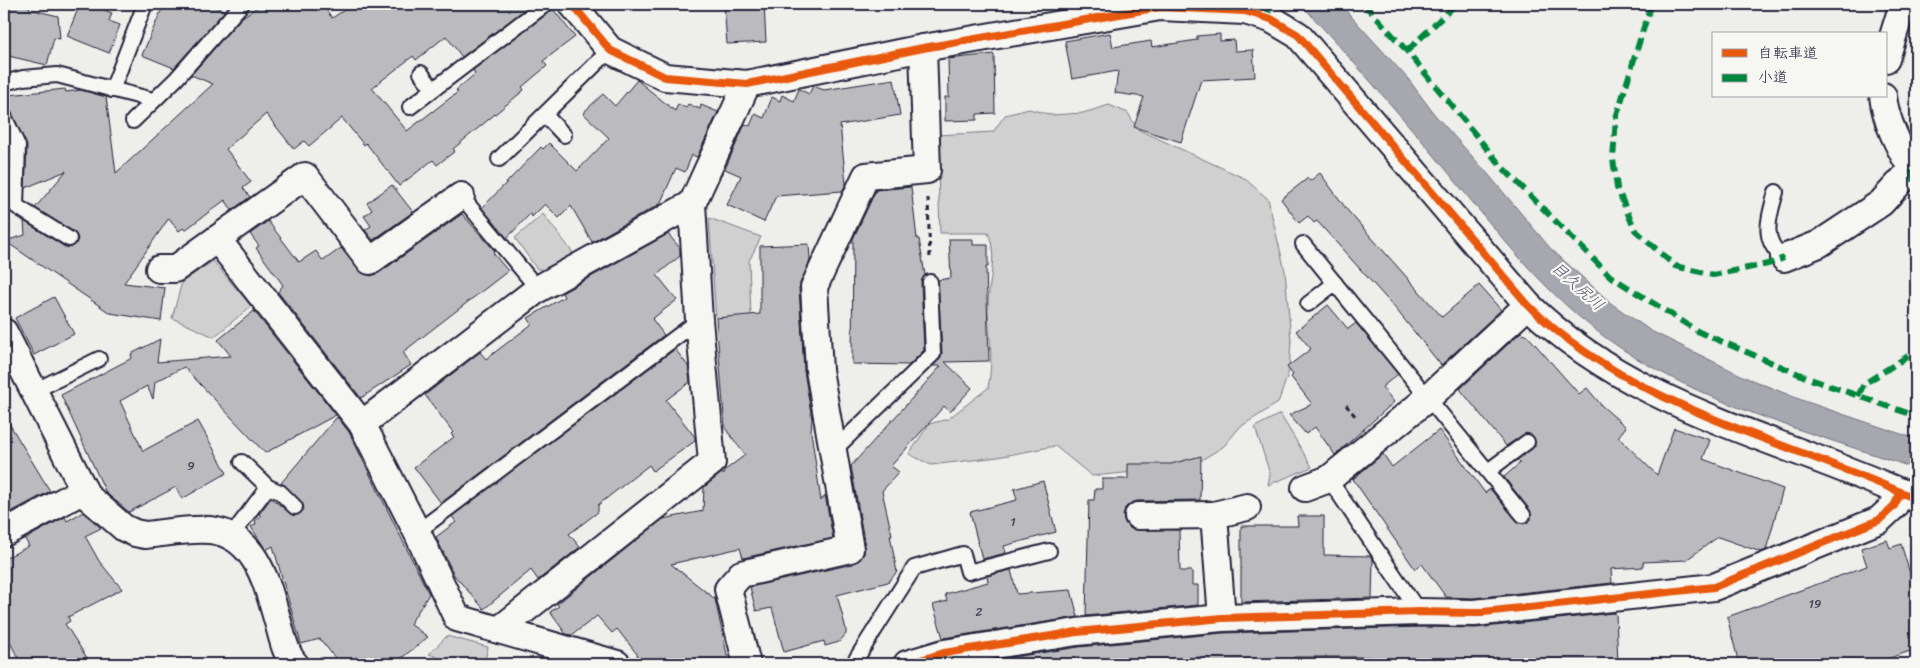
<svg xmlns="http://www.w3.org/2000/svg" width="1920" height="668" font-family="Sriracha,'Klee One',sans-serif">
	<rect width="100%" height="100%" fill="#eeeeeb"/>
	<filter id="ink" filterUnits="userSpaceOnUse"><feTurbulence type="fractalNoise" baseFrequency=".02" numOctaves="2"/><feDisplacementMap in="SourceGraphic" scale="10" xChannelSelector="R" yChannelSelector="G"/><feConvolveMatrix kernelMatrix="1 2 1 2 8 2 1 2 1" color-interpolation-filters="sRGB"/></filter>
	<g filter="url(#ink)">
		<g fill="#d0d0d1" stroke="#797986">
			<path d="M 1109,105 L 1128,113 L 1137,129 L 1244,178 L 1268,199 L 1285,271 L 1291,340 L 1289,371 L 1278,403 L 1240,427 L 1224,446 L 1197,463 L 1145,471 L 1092,476 L 1055,446 L 998,457 L 931,465 L 909,454 L 929,424 L 948,419 L 988,388 C 994,357 989,340 988,310 C 987,285 999,257 988,233 L 940,233 L 937,135 L 993,132 L 1005,115 L 1029,109 L 1052,115 L 1083,113 Z"/>
			<path d="M 543,214 L 574,254 L 551,270 L 537,269 L 515,238 Z"/>
			<path d="M 709,218 L 761,237 L 749,261 L 751,318 L 716,319 Z"/>
			<path d="M 213,261 L 251,306 L 214,337 L 172,318 L 182,282 Z"/>
			<path d="M 1280,414 L 1312,467 L 1268,485 L 1270,474 L 1255,427 Z"/>
			<path d="M 447,636 L 488,647 L 484,664 L 455,664 L 429,654 Z"/>
		</g>
		<path fill="#a7a7af" stroke="#727281" d="M 1301,4 L 1340,4 L 1409,80 L 1435,115 L 1488,174 L 1551,249 L 1612,304 L 1651,331 L 1747,378 L 1804,401 L 1916,439 L 1916,469 C 1812,432 1697,404 1606,338 C 1533,285 1480,209 1422,141 C 1383,95 1342,49 1301,4 Z"/>
		<g fill="#bbbbbf" stroke="#22223b">
			<path d="M 4,4 L 31,4 L 29,9 L 58,16 L 60,39 L 54,38 L 47,65 L 4,55 Z"/>
			<path d="M 80,4 L 89,4 L 112,13 L 109,21 L 120,25 L 109,53 L 67,36 Z"/>
			<path d="M 164,4 L 209,4 L 225,11 L 174,68 L 142,55 Z"/>
			<path d="M 262,4 L 322,4 L 332,18 L 354,4 L 532,4 L 462,57 L 446,36 L 416,60 L 413,56 L 372,88 L 407,131 L 458,92 L 456,90 L 475,74 L 473,70 L 553,9 L 575,37 L 543,61 L 547,66 L 522,87 L 524,90 L 453,149 L 455,151 L 437,165 L 433,160 L 399,186 L 366,143 L 364,145 L 342,118 L 309,146 L 304,141 L 294,149 L 266,114 L 226,149 L 251,182 L 243,188 L 250,197 L 232,210 L 225,200 L 185,230 L 183,228 L 179,231 L 169,218 L 124,283 L 165,288 L 161,321 L 110,313 L 5,241 L 25,235 L 24,221 L 65,247 L 74,246 L 78,239 L 74,232 L 35,208 L 66,171 L 25,188 L 27,146 L 11,111 L 9,95 L 65,89 L 66,92 L 81,90 L 106,97 L 116,173 L 213,84 L 191,75 L 241,18 Z"/>
			<path d="M 724,4 L 764,4 L 766,42 L 727,44 Z"/>
			<path d="M 1110,33 L 1113,47 L 1151,41 L 1152,47 L 1197,40 L 1197,36 L 1220,34 L 1220,41 L 1234,40 L 1235,51 L 1253,50 L 1255,77 L 1201,80 L 1181,142 L 1134,127 L 1144,97 L 1115,93 L 1118,71 L 1072,79 L 1065,41 Z"/>
			<path d="M 994,54 L 995,113 L 977,114 L 977,120 L 945,121 L 945,97 L 949,97 L 948,59 Z"/>
			<path d="M 894,79 L 900,115 L 840,125 L 846,184 L 842,191 L 776,196 L 764,222 L 727,205 L 741,176 L 725,169 L 745,124 L 750,126 L 755,114 L 764,118 L 772,97 L 780,101 L 782,95 L 794,101 L 799,89 L 809,94 L 813,86 L 824,90 Z"/>
			<path d="M 637,80 L 675,111 L 678,104 L 686,108 L 688,104 L 700,109 L 701,105 L 718,112 L 697,157 L 692,155 L 685,172 L 676,168 L 660,204 L 592,242 L 571,206 L 559,218 L 545,204 L 532,217 L 530,214 L 507,238 L 482,208 L 541,147 L 543,149 L 549,143 L 577,171 L 609,138 L 584,114 L 586,110 L 603,94 L 615,106 Z"/>
			<path d="M 1320,173 L 1348,211 L 1442,317 L 1479,285 L 1501,310 L 1441,365 L 1395,308 L 1317,221 L 1314,223 L 1308,216 L 1299,223 L 1281,199 L 1308,178 L 1310,181 Z"/>
			<path d="M 392,185 L 413,212 L 373,240 L 365,230 L 371,226 L 364,216 L 372,210 L 367,203 Z"/>
			<path d="M 911,187 L 917,239 L 919,239 L 925,275 L 921,282 L 924,350 L 909,365 L 852,364 L 853,239 L 876,190 Z"/>
			<path d="M 462,214 L 495,251 L 493,253 L 508,271 L 403,352 L 411,365 L 361,398 L 278,292 L 283,285 L 256,248 L 259,246 L 250,234 L 268,221 L 299,262 L 316,251 L 323,261 L 341,248 L 358,270 L 371,276 L 379,273 Z"/>
			<path d="M 668,234 L 680,248 L 680,256 L 657,275 L 677,300 L 652,319 L 664,335 L 441,503 L 414,467 L 454,437 L 451,434 L 453,432 L 425,395 L 480,352 L 486,359 L 532,324 L 528,318 L 564,297 L 562,293 Z"/>
			<path d="M 949,239 L 973,239 L 973,245 L 988,245 L 988,267 L 986,267 L 989,361 L 945,362 L 972,388 L 950,412 L 944,406 L 891,466 L 899,472 L 882,491 L 892,535 L 890,535 L 897,572 L 888,582 L 837,595 L 846,629 L 846,634 L 839,642 L 825,646 L 824,641 L 784,652 L 772,608 L 756,611 L 750,587 L 853,564 L 864,554 L 865,546 L 851,466 L 941,366 L 933,366 L 942,354 L 938,280 L 951,278 Z"/>
			<path d="M 809,244 L 810,260 L 799,288 L 804,371 L 812,419 L 811,431 L 821,501 L 825,495 L 833,538 L 743,558 L 740,548 L 671,564 L 715,599 L 729,664 L 640,664 L 637,654 L 617,629 L 612,633 L 597,616 L 572,635 L 566,634 L 550,612 L 559,606 L 557,604 L 663,519 L 703,511 L 704,487 L 722,473 L 724,475 L 724,471 L 745,455 L 725,428 L 716,318 L 760,314 L 760,246 Z"/>
			<path d="M 54,297 L 74,334 L 34,355 L 15,318 Z"/>
			<path d="M 1328,305 L 1348,329 L 1356,323 L 1398,374 L 1382,387 L 1394,402 L 1335,455 L 1315,427 L 1306,434 L 1289,415 L 1312,404 L 1291,377 L 1293,375 L 1287,367 L 1311,349 L 1296,331 Z"/>
			<path d="M 254,311 L 336,415 L 265,453 L 184,367 L 155,382 L 153,399 L 147,386 L 120,401 L 143,451 L 198,421 L 227,473 L 182,499 L 176,487 L 129,512 L 106,493 L 61,395 L 132,358 L 131,354 L 160,339 L 157,362 L 231,356 L 218,340 Z"/>
			<path d="M 1521,332 L 1524,335 L 1526,334 L 1579,394 L 1587,388 L 1602,406 L 1626,427 L 1618,437 L 1657,475 L 1674,428 L 1710,440 L 1703,459 L 1783,489 L 1766,550 L 1761,552 L 1718,537 L 1686,560 L 1643,562 L 1643,567 L 1611,569 L 1612,583 L 1473,598 L 1446,597 L 1422,564 L 1415,569 L 1353,479 L 1383,454 L 1392,467 L 1439,430 L 1485,493 L 1490,489 L 1517,521 L 1524,524 L 1529,521 L 1531,518 L 1530,510 L 1504,477 L 1520,463 L 1517,460 L 1535,446 L 1534,437 L 1526,433 L 1506,446 L 1460,389 Z"/>
			<path d="M 675,349 L 688,366 L 690,382 L 666,400 L 695,437 L 695,441 L 653,471 L 649,465 L 598,505 L 598,512 L 569,534 L 580,547 L 538,580 L 531,570 L 484,609 L 454,575 L 436,537 L 456,522 L 452,516 Z"/>
			<path d="M 4,415 L 50,491 L 9,513 L 4,503 Z"/>
			<path d="M 337,417 L 349,432 L 429,594 L 410,624 L 428,637 L 394,664 L 340,664 L 320,639 L 301,644 L 273,546 L 266,550 L 251,527 L 256,524 L 255,521 L 261,516 L 259,514 L 271,498 L 292,515 L 301,513 L 304,509 L 301,501 L 281,483 Z"/>
			<path d="M 1201,456 L 1200,500 L 1137,501 L 1131,503 L 1125,508 L 1123,516 L 1125,523 L 1131,529 L 1179,530 L 1180,571 L 1192,571 L 1192,585 L 1198,585 L 1198,605 L 1086,616 L 1089,500 L 1094,500 L 1095,489 L 1102,489 L 1102,479 L 1128,479 L 1128,464 L 1171,464 Z"/>
			<path d="M 1043,481 L 1056,532 L 1004,546 L 1006,553 L 982,559 L 970,512 L 1017,500 L 1014,489 Z"/>
			<path d="M 83,512 L 101,528 L 85,536 L 99,561 L 122,589 L 68,617 L 70,621 L 65,624 L 91,664 L 21,664 L 4,630 L 4,559 L 29,546 L 25,539 L 65,517 L 67,521 Z"/>
			<path d="M 1297,516 L 1324,516 L 1324,555 L 1371,556 L 1373,560 L 1372,598 L 1241,602 L 1241,526 L 1298,526 Z"/>
			<path d="M 1887,540 L 1890,548 L 1901,544 L 1916,593 L 1916,649 L 1872,664 L 1739,664 L 1727,617 L 1867,566 L 1861,548 Z"/>
			<path d="M 1011,570 L 1017,594 L 1071,590 L 1078,617 L 943,638 L 933,605 L 947,601 L 945,594 L 988,582 L 987,576 Z"/>
			<path d="M 1613,613 L 1616,614 L 1618,664 L 1392,664 L 1392,659 L 1372,659 L 1372,657 L 1294,657 L 1294,661 L 1239,664 L 1202,664 L 1201,657 L 1139,661 L 1130,664 L 969,664 L 1079,647 L 1223,633 L 1422,627 L 1476,628 Z"/>
		</g>
		<g fill="none" stroke-linecap="round" stroke-linejoin="round">
			<defs>
				<g id="lane">
					<path d="M 421,73 L 433,89"/>
					<path d="M 4,83 L 23,78 L 57,75 L 153,100"/>
					<path d="M 112,90 L 145,4"/>
					<path d="M 410,107 L 546,4"/>
					<path d="M 545,115 L 564,135"/>
					<path d="M 4,116 L 18,146 L 16,206 L 69,239"/>
					<path d="M 133,121 L 176,79 L 242,4"/>
					<path d="M 499,159 L 610,50"/>
					<path d="M 1776,192 C 1769,217 1760,240 1784,258"/>
					<path d="M 461,196 L 538,289"/>
					<path d="M 1303,244 L 1523,515"/>
					<path d="M 1308,304 L 1335,283"/>
					<path d="M 34,391 L 99,359"/>
					<path d="M 832,452 L 933,354 L 930,282"/>
					<path d="M 1488,471 L 1527,442"/>
					<path d="M 1329,479 L 1419,612"/>
					<path d="M 268,487 L 280,492 L 295,507"/>
					<path d="M 417,532 L 699,320"/>
					<path d="M 231,536 L 268,487 L 242,462"/>
					<path d="M 853,664 L 914,568 L 963,554 L 968,572 L 1049,551"/>
				</g>
				<g id="street">
					<path d="M 572,4 L 610,50 L 665,77 L 747,84 L 923,48 L 1160,7 L 1245,11 L 1271,19 L 1298,35 L 1528,305 C 1633,409 1786,439 1916,499"/>
					<path d="M 1886,59 L 1903,4"/>
					<path d="M 1883,96 C 1886,123 1899,146 1912,170"/>
					<path d="M 217,239 L 362,424 L 417,532 L 457,618 L 617,664"/>
					<path d="M 1784,258 L 1819,244 L 1881,203 L 1916,165"/>
					<path d="M 159,269 L 175,269 L 305,176 L 370,261 L 461,196"/>
					<path d="M 4,332 L 87,496 L 124,528 L 135,533 L 145,535 C 167,533 189,528 210,530 C 257,535 267,585 278,622 C 282,636 285,654 295,664"/>
					<path d="M 362,424 L 538,289 L 692,204"/>
					<path d="M 1305,488 L 1329,479 L 1429,397 L 1528,305"/>
					<path d="M 1138,516 L 1214,515"/>
					<path d="M 4,533 L 84,490"/>
					<path d="M 1222,618 L 1214,515 L 1247,507"/>
					<path d="M 499,630 L 712,462 L 699,320 L 692,204 L 747,84"/>
					<path d="M 747,664 L 728,589 L 741,574 L 850,549 L 819,370 L 814,287 L 866,176 L 927,170 L 923,48"/>
					<path d="M 907,664 L 944,653 L 1077,632 L 1222,618 L 1419,612 L 1474,613 L 1714,587 L 1879,520 L 1894,506 L 1901,492"/>
				</g>
			</defs>
			<use href="#lane" stroke="#22223b" stroke-width="18"/>
			<use href="#street" stroke="#22223b" stroke-width="30"/>
			<g stroke="#22223b" stroke-width="3" stroke-dasharray="5 4" stroke-linecap="butt">
				<path d="M 928,198 L 930,261"/>
				<path d="M 1346,405 L 1356,417"/>
			</g>
			<use href="#lane" stroke="#f6f6f2" stroke-width="14"/>
			<use href="#street" stroke="#f6f6f2" stroke-width="26"/>
			<g stroke="#00873e" stroke-width="6" stroke-dasharray="12 6" stroke-linecap="butt">
				<path d="M 1265,4 L 1271,19"/>
				<path d="M 1364,4 L 1407,51 L 1501,166 L 1610,276 L 1699,332 L 1813,380 L 1916,416"/>
				<path d="M 1651,4 L 1616,118 L 1613,159 L 1617,188 L 1635,230 L 1675,266 L 1713,275 L 1768,264 L 1784,258"/>
				<path d="M 1407,51 L 1456,4"/>
				<path d="M 1912,170 L 1916,190"/>
				<path d="M 1858,396 L 1864,384 L 1916,351"/>
			</g>
			<defs>
				<g id="cycleway">
					<path d="M 572,4 L 610,50 L 665,77 L 747,84 L 923,48 L 1160,7 L 1245,11 L 1271,19 L 1298,35 L 1528,305 C 1633,409 1786,439 1916,499"/>
					<path d="M 907,664 L 944,653 L 1077,632 L 1222,618 L 1419,612 L 1474,613 L 1714,587 L 1879,520 L 1894,506 L 1901,492"/>
				</g>
			</defs>
			<use href="#cycleway" stroke="#f6f6f2" stroke-width="11"/>
			<use href="#cycleway" stroke="#e8590c" stroke-width="8"/>
		</g>
	</g>
	<g text-anchor="middle" dominant-baseline="central" stroke-width="4.5" stroke-linejoin="round" paint-order="stroke">
		<g font-size="12" fill="#48485c">
			<text x="191" y="466">9</text>
			<text x="1013" y="522">1</text>
			<text x="1815" y="604">19</text>
			<text x="979" y="612">2</text>
		</g>
		<g font-size="16" font-style="italic" fill="#575769" stroke="#f6f6f2">
			<text transform="translate(1578 286) rotate(42)">目久尻川</text>
		</g>
	</g>
	<rect width="1920" height="668" fill="none" stroke="#f6f6f2" stroke-width="20"/>
	<rect x="10" y="10" width="1900" height="648" fill="none" stroke="#22223b" stroke-width="2" filter="url(#ink)"/>
	<rect x="1712" y="32" width="175" height="65" fill="#f6f6f2" stroke="#a1a1a9"/>
	<rect x="1722" y="49" width="25" height="8" fill="#e8590c" stroke="#a1a1a9"/>
	<text x="1758" y="58" font-size="15" fill="#22223b">自転車道</text>
	<rect x="1722" y="74" width="25" height="8" fill="#00873e" stroke="#a1a1a9"/>
	<text x="1758" y="82" font-size="15" fill="#22223b">小道</text>
</svg>
